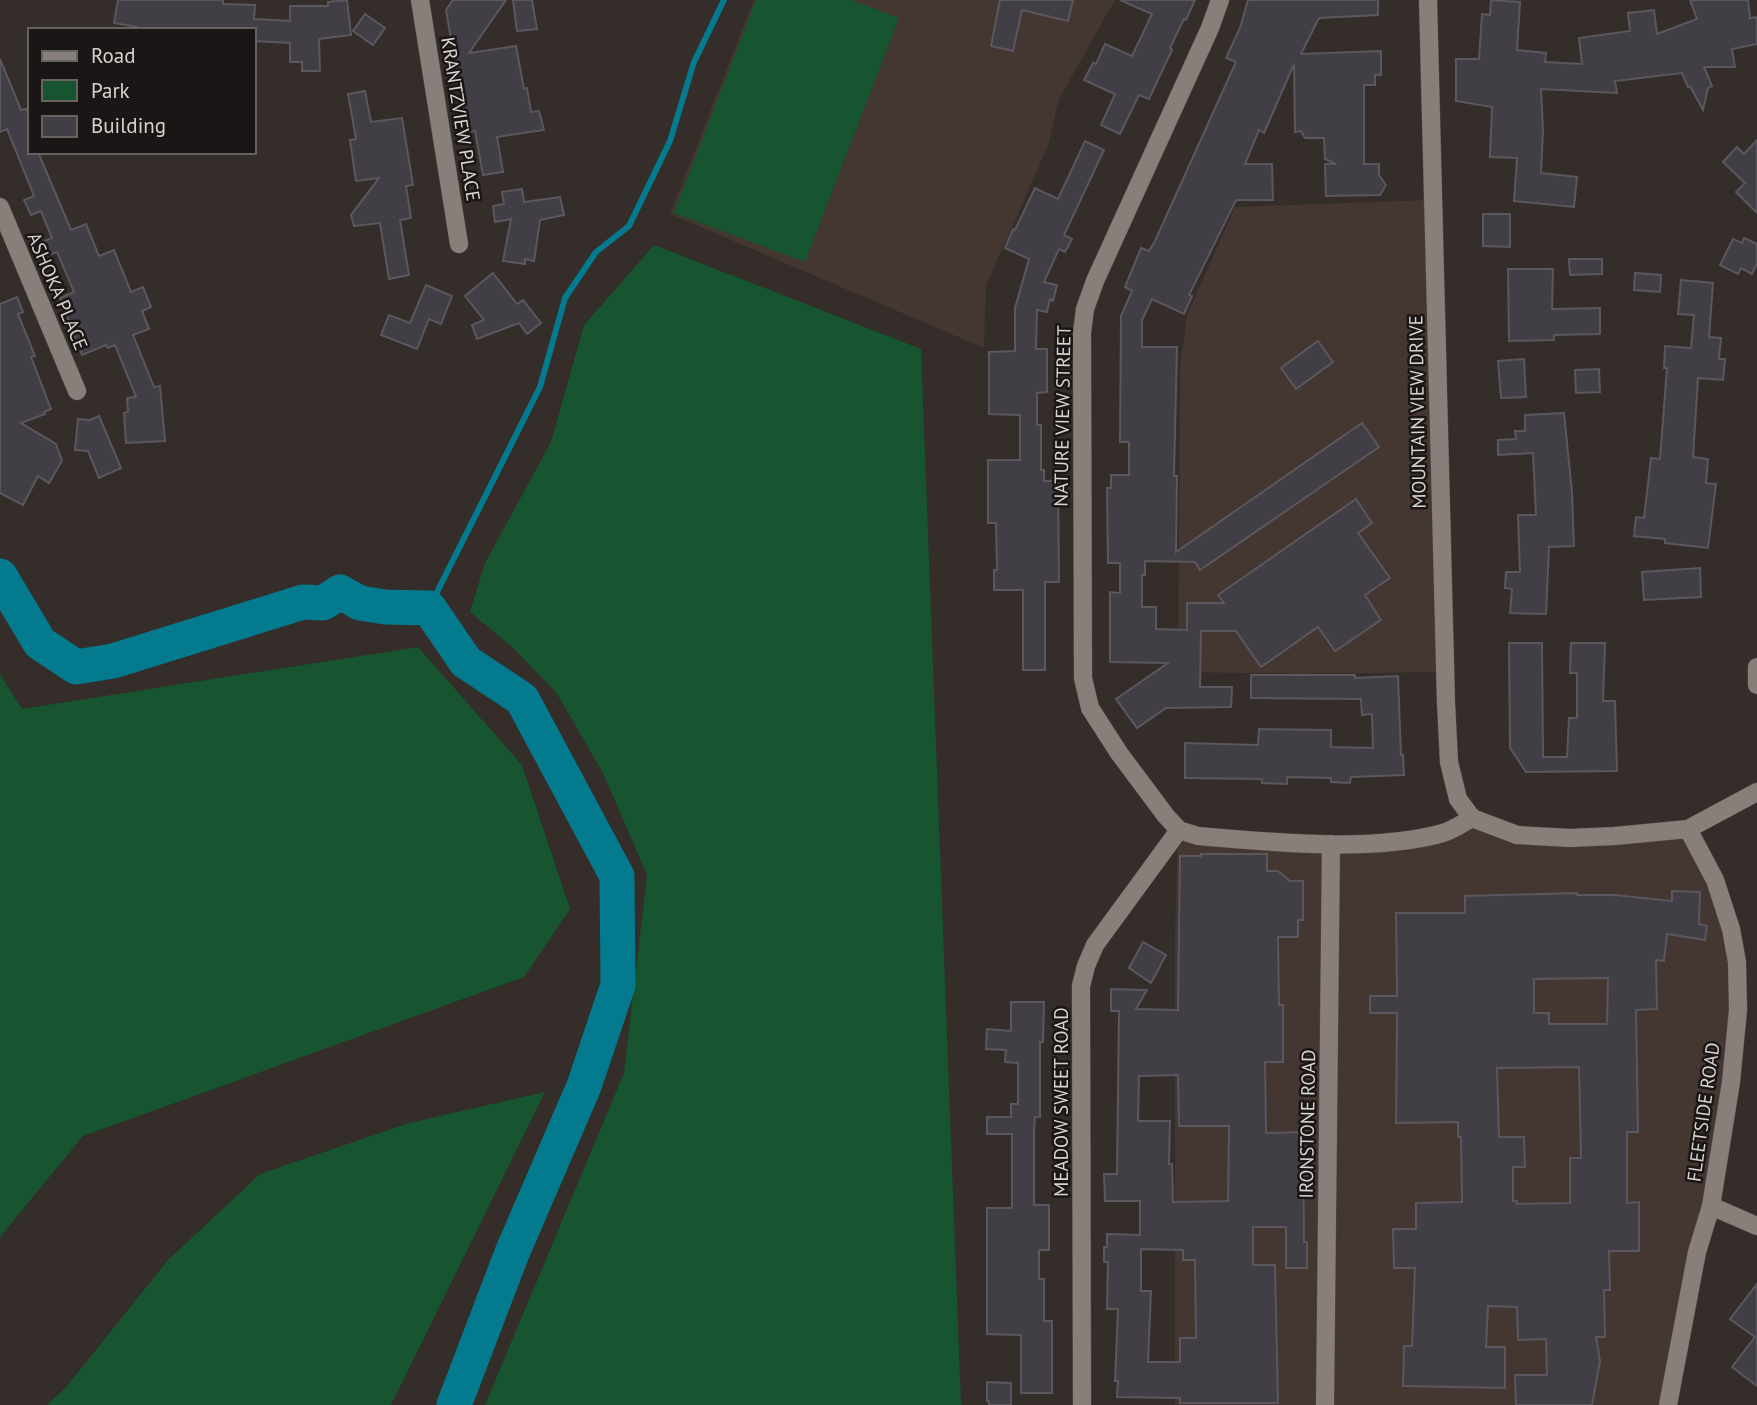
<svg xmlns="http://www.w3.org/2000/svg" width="1757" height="1405" font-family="'PT Sans',sans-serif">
	<rect width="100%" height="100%" fill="#352d2a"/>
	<g fill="#443630">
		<path d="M 754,0 L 1115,0 L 1059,99 L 1048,146 L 986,285 L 984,348 L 670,214 Z"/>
		<path d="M 1432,200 L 1445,672 L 1299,674 L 1178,672 L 1180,368 L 1187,315 L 1235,207 Z"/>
		<path d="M 1472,818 L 1517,835 L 1689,828 L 1716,880 L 1739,1013 L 1669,1405 L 1175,1405 L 1175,935 L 1178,830 L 1407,840 Z"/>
	</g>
	<g fill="#16552f">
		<path d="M 756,0 L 851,0 L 899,18 L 805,262 L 674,213 Z"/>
		<path d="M 654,245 L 921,349 L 961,1405 L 485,1405 L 624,1073 L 647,875 L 603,773 L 556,692 L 510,645 L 470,612 L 485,563 L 551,442 L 584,325 Z"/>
		<path d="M 418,647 L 522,765 L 570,909 L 524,977 L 83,1136 L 0,1237 L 0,674 L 22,709 Z"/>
		<path d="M 545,1092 L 391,1405 L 47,1405 L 67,1386 L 168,1260 L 260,1174 L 409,1123 Z"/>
	</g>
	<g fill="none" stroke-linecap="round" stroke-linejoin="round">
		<path stroke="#037a8d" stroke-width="6" d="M 429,608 L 540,387 L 565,298 L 596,252 L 629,226 L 670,141 L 694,62 L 724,0"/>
		<path stroke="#037a8d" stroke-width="35" d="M 0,576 L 40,643 L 76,667 L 113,661 L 303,602 L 323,603 L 340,592 L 360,603 L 385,607 L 429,608 L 466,662 L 522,699 L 617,876 L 618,985 L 584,1086 L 512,1253 L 454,1405"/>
	</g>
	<g fill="#413e46" stroke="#5a575f" stroke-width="2" fill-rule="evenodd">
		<path d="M 118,0 L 223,0 L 223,4 L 255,5 L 254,19 L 290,21 L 290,6 L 328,6 L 328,2 L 347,0 L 351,35 L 319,39 L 320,71 L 302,71 L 302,62 L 290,62 L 290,43 L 254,41 L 254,28 L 254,30 L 136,30 L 137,27 L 114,23 Z"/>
		<path d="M 453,0 L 506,0 L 469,53 L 516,46 L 524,89 L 527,88 L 531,112 L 539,111 L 544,130 L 497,137 L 503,172 L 483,175 L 475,131 L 467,132 L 446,10 Z"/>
		<path d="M 513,0 L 532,0 L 537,29 L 517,31 Z"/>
		<path d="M 1000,0 L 1073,0 L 1068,21 L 1022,10 L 1013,51 L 991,46 Z"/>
		<path d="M 1120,0 L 1195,0 L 1186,20 L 1184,19 L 1170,48 L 1172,50 L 1149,99 L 1139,95 L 1120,134 L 1101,125 L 1115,94 L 1084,80 L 1093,63 L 1096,64 L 1105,44 L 1132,56 L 1152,14 Z"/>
		<path d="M 1248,0 L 1378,0 L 1378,15 L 1319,18 L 1301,54 L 1381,51 L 1381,75 L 1375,75 L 1375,85 L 1364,85 L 1364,164 L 1379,164 L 1379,175 L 1386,185 L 1380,195 L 1326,196 L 1325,164 L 1336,164 L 1325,159 L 1324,138 L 1305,138 L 1301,131 L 1295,132 L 1294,64 L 1264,133 L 1259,130 L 1245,164 L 1272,164 L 1273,200 L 1236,200 L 1189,295 L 1192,296 L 1184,314 L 1152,299 L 1142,320 L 1142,347 L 1177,347 L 1174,476 L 1177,476 L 1176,552 L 1362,423 L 1379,447 L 1200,570 L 1195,562 L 1145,561 L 1145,575 L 1142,575 L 1142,607 L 1156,607 L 1156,629 L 1187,630 L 1187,603 L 1224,603 L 1218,595 L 1356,499 L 1372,523 L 1358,533 L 1390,578 L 1365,595 L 1381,620 L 1335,651 L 1318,627 L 1261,667 L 1236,631 L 1201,631 L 1200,687 L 1232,687 L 1231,707 L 1166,708 L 1137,728 L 1116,699 L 1168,663 L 1110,662 L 1110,592 L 1120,593 L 1120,563 L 1108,563 L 1107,488 L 1111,488 L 1111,475 L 1129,475 L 1129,442 L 1120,442 L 1121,316 L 1132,291 L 1125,287 L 1141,248 L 1149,251 L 1155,241 L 1236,62 L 1226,58 L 1240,28 Z"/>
		<path d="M 1491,0 L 1520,2 L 1517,50 L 1546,53 L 1545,62 L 1582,64 L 1579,38 L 1630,31 L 1628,13 L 1654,10 L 1657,34 L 1697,19 L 1690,0 L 1748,0 L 1750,18 L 1757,17 L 1757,44 L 1732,49 L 1735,67 L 1704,67 L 1712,86 L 1708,88 L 1703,110 L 1690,86 L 1688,87 L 1682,73 L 1615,81 L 1617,93 L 1541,89 L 1543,131 L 1541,173 L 1577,177 L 1574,207 L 1514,201 L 1517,158 L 1490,157 L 1492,107 L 1456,101 L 1456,59 L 1479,59 L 1482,14 L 1490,15 Z"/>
		<path d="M 365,14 L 385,28 L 373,45 L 353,31 Z"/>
		<path d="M 0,59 L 21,110 L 26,109 L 30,118 L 30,152 L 38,152 L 71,230 L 86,224 L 99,256 L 114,250 L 131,292 L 143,287 L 151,307 L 142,311 L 149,329 L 133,335 L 154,387 L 160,386 L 165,441 L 126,443 L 124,413 L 128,412 L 127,398 L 136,397 L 115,345 L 108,348 L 106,345 L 82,355 L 60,298 L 74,292 L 57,252 L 46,256 L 41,242 L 52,238 L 41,211 L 31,215 L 24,200 L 34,196 L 7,129 L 0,132 Z"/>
		<path d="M 365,91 L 371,122 L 402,118 L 413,185 L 406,186 L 411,218 L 400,220 L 409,275 L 389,279 L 380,223 L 354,226 L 351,215 L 379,178 L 356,181 L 350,140 L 356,139 L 348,94 Z"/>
		<path d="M 1757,140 L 1757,213 L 1736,192 L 1745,183 L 1723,162 L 1737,147 L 1744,154 Z"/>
		<path d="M 1085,141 L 1104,150 L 1064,235 L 1072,239 L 1065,252 L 1059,249 L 1044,282 L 1057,285 L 1053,301 L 1050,299 L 1047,312 L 1037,310 L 1036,349 L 1047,349 L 1047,392 L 1037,393 L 1037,425 L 1041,425 L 1041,470 L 1044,470 L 1044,481 L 1058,481 L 1059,582 L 1045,582 L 1045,670 L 1023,670 L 1023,590 L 994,590 L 994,570 L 997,570 L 996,523 L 988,523 L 988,460 L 1020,460 L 1020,415 L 989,414 L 989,352 L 1015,351 L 1015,308 L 1029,259 L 1005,248 L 1013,229 L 1015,230 L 1035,188 L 1058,199 Z"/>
		<path d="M 522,189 L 524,202 L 560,197 L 564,215 L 540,220 L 534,261 L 525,259 L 525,264 L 503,261 L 511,219 L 495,222 L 493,206 L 504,204 L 502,192 Z"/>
		<path d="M 1483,214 L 1510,214 L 1510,247 L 1483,246 Z"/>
		<path d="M 1744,238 L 1757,244 L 1757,263 L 1752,274 L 1741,268 L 1738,274 L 1720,265 L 1733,239 L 1742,243 Z"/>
		<path d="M 1569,259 L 1602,259 L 1602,274 L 1570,275 Z"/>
		<path d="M 1508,269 L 1553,269 L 1552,309 L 1600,308 L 1600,334 L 1554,335 L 1554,340 L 1509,341 Z"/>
		<path d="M 493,273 L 517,304 L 523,300 L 541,323 L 527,334 L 519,323 L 477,339 L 472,325 L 484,320 L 465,296 Z"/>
		<path d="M 1635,273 L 1661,275 L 1660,292 L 1634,290 Z"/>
		<path d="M 1681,280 L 1713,283 L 1709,337 L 1721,338 L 1719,359 L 1725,359 L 1723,380 L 1698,378 L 1693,457 L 1708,459 L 1706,483 L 1716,484 L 1708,548 L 1665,543 L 1665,539 L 1634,536 L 1636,517 L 1644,518 L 1651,458 L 1660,459 L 1667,368 L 1664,368 L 1665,346 L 1691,348 L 1694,315 L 1678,314 Z"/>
		<path d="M 426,285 L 452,296 L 441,324 L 429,319 L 417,349 L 381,335 L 389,315 L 410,323 Z"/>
		<path d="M 17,297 L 23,312 L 18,314 L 35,356 L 31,357 L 51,409 L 44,412 L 45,414 L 21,423 L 56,444 L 62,461 L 49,483 L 38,476 L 23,505 L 0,493 L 0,304 Z"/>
		<path d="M 1318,341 L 1333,362 L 1296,389 L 1281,368 Z"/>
		<path d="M 1524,359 L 1526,397 L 1501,398 L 1498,361 Z"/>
		<path d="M 1599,369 L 1600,392 L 1576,393 L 1575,370 Z"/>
		<path d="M 1564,413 L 1572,492 L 1574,546 L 1549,547 L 1546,614 L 1510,613 L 1512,589 L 1505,588 L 1506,572 L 1520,572 L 1518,515 L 1536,515 L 1533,453 L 1498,455 L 1498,440 L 1516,439 L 1515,431 L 1525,431 L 1525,415 Z"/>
		<path d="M 99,416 L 121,468 L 99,478 L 88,451 L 75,450 L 78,419 L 90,420 Z"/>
		<path d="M 1700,568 L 1701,597 L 1644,600 L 1642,572 Z"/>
		<path d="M 1509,643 L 1542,643 L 1543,757 L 1567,757 L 1569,718 L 1577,718 L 1577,673 L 1570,673 L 1571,643 L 1605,643 L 1603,701 L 1615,701 L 1617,771 L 1526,772 L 1510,748 Z"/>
		<path d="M 1251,675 L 1355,675 L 1355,678 L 1398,676 L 1401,755 L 1403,755 L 1404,775 L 1351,777 L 1350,783 L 1331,782 L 1331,778 L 1287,777 L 1287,784 L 1262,783 L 1262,779 L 1185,778 L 1185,743 L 1258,745 L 1259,729 L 1331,730 L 1331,747 L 1373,748 L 1372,714 L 1362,715 L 1361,699 L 1251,698 Z"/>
		<path d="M 1201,854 L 1267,854 L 1267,871 L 1278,871 L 1290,881 L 1303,881 L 1303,920 L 1298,920 L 1298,937 L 1278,937 L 1279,1005 L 1283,1005 L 1283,1062 L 1265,1062 L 1266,1133 L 1303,1132 L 1304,1242 L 1307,1242 L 1307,1268 L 1286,1268 L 1286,1227 L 1253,1227 L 1253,1265 L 1275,1265 L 1278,1403 L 1180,1403 L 1180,1398 L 1117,1397 L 1118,1381 L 1115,1381 L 1118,1309 L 1107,1309 L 1108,1262 L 1104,1262 L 1104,1247 L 1107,1247 L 1107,1234 L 1140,1235 L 1140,1201 L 1105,1201 L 1104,1174 L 1117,1174 L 1119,1011 L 1111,1011 L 1111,989 L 1147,990 L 1136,1009 L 1178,1010 L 1180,856 L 1201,856 ZM 1178,1075 L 1179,1126 L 1229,1126 L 1228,1201 L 1173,1202 L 1172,1164 L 1169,1164 L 1170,1121 L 1138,1121 L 1139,1076 ZM 1141,1249 L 1183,1250 L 1183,1260 L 1195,1260 L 1196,1338 L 1180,1338 L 1180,1362 L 1148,1362 L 1151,1291 L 1141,1291 Z"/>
		<path d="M 1672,891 L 1700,892 L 1699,924 L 1707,926 L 1705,940 L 1667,934 L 1664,961 L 1656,960 L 1657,1009 L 1636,1010 L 1638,1132 L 1627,1132 L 1627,1203 L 1639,1202 L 1639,1251 L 1609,1251 L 1610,1290 L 1604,1290 L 1605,1337 L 1596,1337 L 1600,1361 L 1592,1405 L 1516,1405 L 1515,1375 L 1547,1375 L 1546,1339 L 1518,1340 L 1517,1307 L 1488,1306 L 1486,1347 L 1505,1347 L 1505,1388 L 1403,1386 L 1404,1346 L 1412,1346 L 1415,1268 L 1394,1268 L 1393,1229 L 1416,1229 L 1416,1203 L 1462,1202 L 1461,1137 L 1458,1137 L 1458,1122 L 1396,1123 L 1397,1013 L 1370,1013 L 1370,996 L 1397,996 L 1396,913 L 1465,913 L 1465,896 L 1577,893 L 1577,895 L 1614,895 L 1672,901 ZM 1608,978 L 1607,1024 L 1549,1024 L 1549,1013 L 1534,1013 L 1534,979 ZM 1579,1067 L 1581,1158 L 1570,1158 L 1570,1203 L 1517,1204 L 1517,1201 L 1513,1201 L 1513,1167 L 1525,1167 L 1524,1137 L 1499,1137 L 1497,1068 Z"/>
		<path d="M 1143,942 L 1166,955 L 1151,983 L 1129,968 Z"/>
		<path d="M 1011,1002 L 1044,1002 L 1043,1042 L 1040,1042 L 1040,1117 L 1035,1117 L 1034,1130 L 1034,1205 L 1049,1205 L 1049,1250 L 1039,1250 L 1039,1279 L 1044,1279 L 1044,1321 L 1052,1321 L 1052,1393 L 1021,1393 L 1021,1335 L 987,1334 L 987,1208 L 1012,1208 L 1012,1134 L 987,1134 L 987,1117 L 1011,1117 L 1011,1104 L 1018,1104 L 1018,1063 L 1005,1062 L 1006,1050 L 986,1049 L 987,1029 L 1011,1031 Z"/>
		<path d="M 1757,1284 L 1757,1386 L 1732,1367 L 1755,1337 L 1730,1319 Z"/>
		<path d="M 987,1382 L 1011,1383 L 1011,1405 L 989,1405 L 989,1401 L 987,1401 Z"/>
	</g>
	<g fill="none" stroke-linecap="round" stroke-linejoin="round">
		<defs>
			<g id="street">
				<path d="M 420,0 L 459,244"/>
				<path d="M 1220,0 L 1210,28 L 1095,281 L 1085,309 L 1082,333 L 1083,678 L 1090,708 L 1119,753 L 1166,816 L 1179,830 L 1198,836 C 1272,842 1372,853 1443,833 C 1453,830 1463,823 1472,818 L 1517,835 L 1570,838 L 1615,836 L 1688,829 L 1757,792"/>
				<path d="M 1428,0 L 1446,703 L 1449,762 L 1458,799 L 1472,818"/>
				<path d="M 0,207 L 77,391"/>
				<path d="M 1711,1206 L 1757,1226"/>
				<path d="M 1082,1405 L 1081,986 L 1086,966 L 1095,945 L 1179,830"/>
				<path d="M 1325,1405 L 1331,844"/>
				<path d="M 1668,1405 L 1697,1252 L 1711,1206 L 1731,1082 L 1738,1010 L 1737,962 L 1731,929 L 1715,880 L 1688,829"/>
			</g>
			<path id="secondary" d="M 1757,667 L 1757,685"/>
		</defs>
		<use href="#street" stroke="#514a48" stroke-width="19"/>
		<use href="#secondary" stroke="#514a48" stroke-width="19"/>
		<use href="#street" stroke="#887f7b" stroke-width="18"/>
		<use href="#secondary" stroke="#887f7b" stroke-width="18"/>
	</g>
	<g text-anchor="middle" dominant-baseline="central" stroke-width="5" stroke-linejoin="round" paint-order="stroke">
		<g font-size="19" fill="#d8d3d1" stroke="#1a1615">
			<text transform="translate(461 119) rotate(81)">KRANTZVIEW PLACE</text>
			<text transform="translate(58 291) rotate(67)">ASHOKA PLACE</text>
			<text transform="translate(1417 412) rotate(-91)">MOUNTAIN VIEW DRIVE</text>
			<text transform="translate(1062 416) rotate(-89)">NATURE VIEW STREET</text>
			<text transform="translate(1061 1102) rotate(-90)">MEADOW SWEET ROAD</text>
			<text transform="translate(1703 1112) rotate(-82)">FLEETSIDE ROAD</text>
			<text transform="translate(1307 1124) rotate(-89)">IRONSTONE ROAD</text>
		</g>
	</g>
	<rect x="28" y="28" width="228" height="126" fill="#1a1615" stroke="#666260" stroke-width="2"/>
	<rect x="42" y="51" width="35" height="10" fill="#887f7b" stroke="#666260" stroke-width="2"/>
	<text x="91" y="63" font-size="21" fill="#d8d3d1">Road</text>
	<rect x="42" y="80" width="35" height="21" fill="#16552f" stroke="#666260" stroke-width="2"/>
	<text x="91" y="98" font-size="21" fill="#d8d3d1">Park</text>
	<rect x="42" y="116" width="35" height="21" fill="#413e46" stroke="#666260" stroke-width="2"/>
	<text x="91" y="133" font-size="21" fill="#d8d3d1">Building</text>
</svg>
